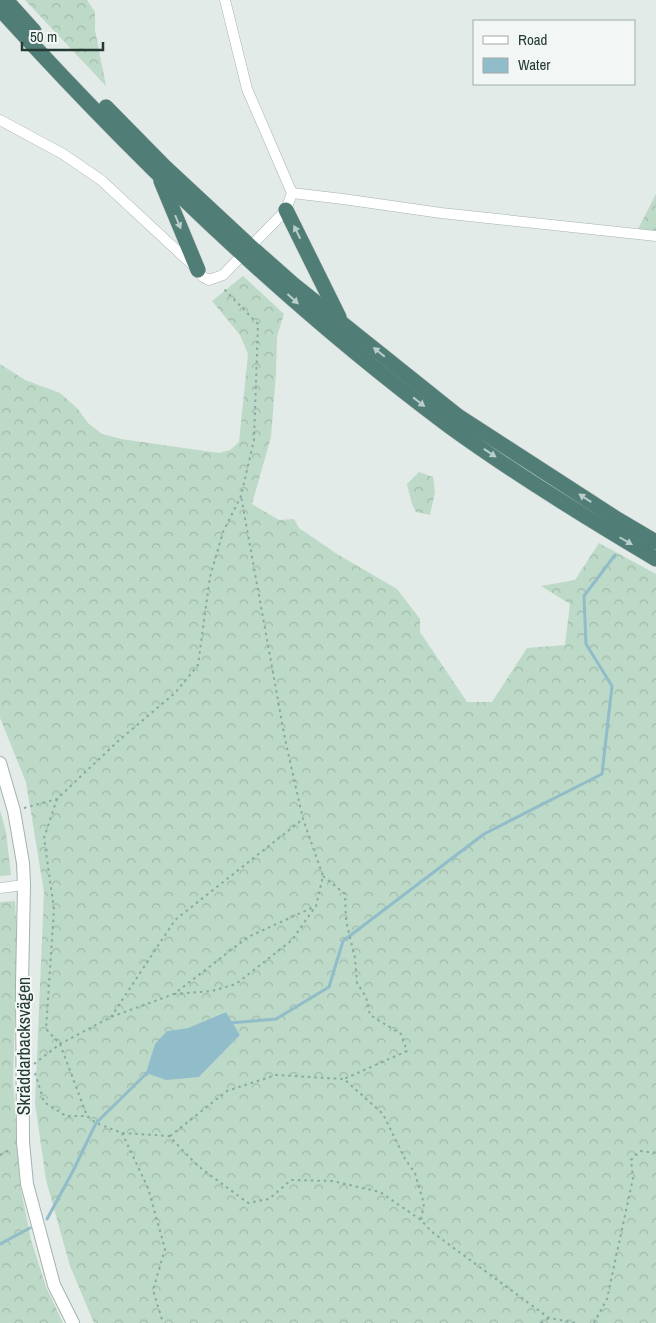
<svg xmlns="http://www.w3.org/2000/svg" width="656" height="1323" font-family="'Archivo Narrow',sans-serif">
	<defs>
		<pattern id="forest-crowns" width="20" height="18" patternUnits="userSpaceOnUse" patternTransform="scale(1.25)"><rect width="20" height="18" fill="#bdd9c7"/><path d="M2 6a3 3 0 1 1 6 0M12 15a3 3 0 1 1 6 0" fill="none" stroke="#a2bbac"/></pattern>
	</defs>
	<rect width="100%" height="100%" fill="#e2ebe7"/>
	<g fill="url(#forest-crowns)" fill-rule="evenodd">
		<path d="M 25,0 L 87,0 L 95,12 L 95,30 L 106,86 Z"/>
		<path d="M 656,194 L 656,231 L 638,229 Z"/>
		<path d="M 243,276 L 284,314 L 277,336 L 276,373 L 271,437 L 252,504 L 279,520 L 294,519 L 299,528 L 337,554 L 397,589 L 420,619 L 420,632 L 467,702 L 492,702 L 527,648 L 565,645 L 570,604 L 541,586 L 575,580 L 599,543 L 656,574 L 656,1323 L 94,1323 L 70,1266 L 46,1180 L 35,1103 L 44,892 L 26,782 L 0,718 L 0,364 L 25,380 L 60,393 L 77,408 L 88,423 L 102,434 L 121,439 L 219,453 L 230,450 L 239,442 L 248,354 L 240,335 L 212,301 ZM 226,1012 L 240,1035 L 199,1077 L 167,1031 L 188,1028 Z"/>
		<path d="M 419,472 L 433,477 L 435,492 L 430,515 L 416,512 L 412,504 L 407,484 Z"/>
		<path d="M 0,810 L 6,832 L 11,875 L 0,876 Z"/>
		<path d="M 15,901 L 17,941 L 13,1080 L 20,1185 L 31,1240 L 46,1287 L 63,1323 L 0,1323 L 0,902 Z"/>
	</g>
	<path fill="#90bdc9" d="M 226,1012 L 240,1035 L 199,1077 L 166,1080 L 146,1073 L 155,1044 L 167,1031 L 188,1028 Z"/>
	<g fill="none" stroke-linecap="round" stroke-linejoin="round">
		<g stroke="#90bdc9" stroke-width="3">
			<path d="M 229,1023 L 276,1019 L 329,987 L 343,941 L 484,834 L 602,774 L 612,686 L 586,644 L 584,596 L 615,555"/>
			<path d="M 47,1219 L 73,1171 L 96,1123 L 149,1071"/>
			<path d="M 0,1244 L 30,1228"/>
		</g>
		<defs>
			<g id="minor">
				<path d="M 0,120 L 63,154 L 101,180 L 198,270 L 203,277 L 209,280 L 223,275 L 286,210 L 292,193 L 247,89 L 225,0"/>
				<path d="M 292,193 L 343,199 L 441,213 L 656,236"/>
				<path d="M 0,888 L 24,885"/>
			</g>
			<path id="tertiary" d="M 0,763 L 14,811 L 23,863 L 24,885 L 22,985 L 23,1142 L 27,1184 L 54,1285 L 73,1323"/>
			<g id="trunk">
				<path d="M 6,0 L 34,31"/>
				<path d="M 0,9 C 137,160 285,304 449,426 C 515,474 585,517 656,559"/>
				<path d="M 106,107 L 165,167 L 250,246 L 293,284 L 458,416 L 617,519 L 656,542"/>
				<path d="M 161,181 L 198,270"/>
				<path d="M 286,210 L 339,317"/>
			</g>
		</defs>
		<use href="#minor" stroke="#a5b2ae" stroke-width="11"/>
		<use href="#tertiary" stroke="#a5b2ae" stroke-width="14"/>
		<use href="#trunk" stroke="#c2c8c6" stroke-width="16"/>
		<g stroke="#86aba1" stroke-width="2" stroke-dasharray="2.5 4" stroke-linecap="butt">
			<path d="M 57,799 L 44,838 L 54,909 L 46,1029 L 60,1044 L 87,1116"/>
			<path d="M 24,808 L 57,799 L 117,742 L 175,693 L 198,665 L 210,577 L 223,532 L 241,496 L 254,440 L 258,324 L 222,287"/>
			<path d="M 323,876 L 345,894 L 346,921 L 355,958 L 357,983 L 366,997 L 370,1015 L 401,1034 L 407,1051 L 344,1079"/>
			<path d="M 174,994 L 212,991 L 236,984 L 292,940 L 315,907"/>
			<path d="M 111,1017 L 175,920 L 303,819"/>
			<path d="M 34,1064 L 60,1044 L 111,1017 L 174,994 L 248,937 L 316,906 L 323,876 L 303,819 L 285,739 L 241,496"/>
			<path d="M 35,1073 L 44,1102 L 66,1116 L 87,1116 L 96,1123 L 122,1133 L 169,1136 L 198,1166 L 248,1203 L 269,1199 L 291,1180 L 332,1181 L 380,1192 L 421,1220 L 432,1232 L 549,1318 L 576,1323"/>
			<path d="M 122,1133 L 148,1188 L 165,1249 L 153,1290 L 163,1323"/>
			<path d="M 170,1136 L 227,1091 L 276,1075 L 344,1079 L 383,1114 L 405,1159 L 415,1173 L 424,1204 L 421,1220"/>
			<path d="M 0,1155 L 11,1149"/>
			<path d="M 541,1323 L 549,1318"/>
			<path d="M 594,1323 L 607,1299 L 633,1178 L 631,1160 L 640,1151 L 656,1153"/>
		</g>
		<use href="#minor" stroke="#fff" stroke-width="10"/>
		<use href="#tertiary" stroke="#fff" stroke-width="12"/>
		<use href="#trunk" stroke="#507e77" stroke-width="15"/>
	</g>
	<defs><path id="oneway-solid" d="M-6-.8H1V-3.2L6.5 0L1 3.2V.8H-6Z" transform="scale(1.25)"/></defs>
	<g fill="#b9cdc9">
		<use href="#oneway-solid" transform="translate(178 222) rotate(67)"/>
		<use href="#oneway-solid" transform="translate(297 232) rotate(-116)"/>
		<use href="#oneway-solid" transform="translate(293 299) rotate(42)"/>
		<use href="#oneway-solid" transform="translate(379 352) rotate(-141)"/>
		<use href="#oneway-solid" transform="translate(419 402) rotate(38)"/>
		<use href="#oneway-solid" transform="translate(490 453) rotate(34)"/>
		<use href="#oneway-solid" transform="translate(585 498) rotate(-147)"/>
		<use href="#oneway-solid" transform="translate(626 541) rotate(30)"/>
	</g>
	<g text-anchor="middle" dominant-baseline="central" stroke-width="4" stroke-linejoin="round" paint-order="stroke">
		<g font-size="18" fill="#243a35" stroke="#f2f7f5">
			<text transform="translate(23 1046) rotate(-90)">Skräddarbacksvägen</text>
		</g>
	</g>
	<rect x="473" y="20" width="162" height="65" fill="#f2f7f5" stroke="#a0aba8"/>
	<rect x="483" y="36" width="25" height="8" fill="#ffffff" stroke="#a0aba8"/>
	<text x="518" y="45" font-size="15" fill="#243a35">Road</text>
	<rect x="483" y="58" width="25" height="15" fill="#90bdc9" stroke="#a0aba8"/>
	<text x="518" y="70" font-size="15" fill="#243a35">Water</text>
	<path d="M22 42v8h81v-8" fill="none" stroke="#243a35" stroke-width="2.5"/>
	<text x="30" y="42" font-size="15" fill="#243a35" stroke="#f2f7f5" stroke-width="4" paint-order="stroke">50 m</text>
</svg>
